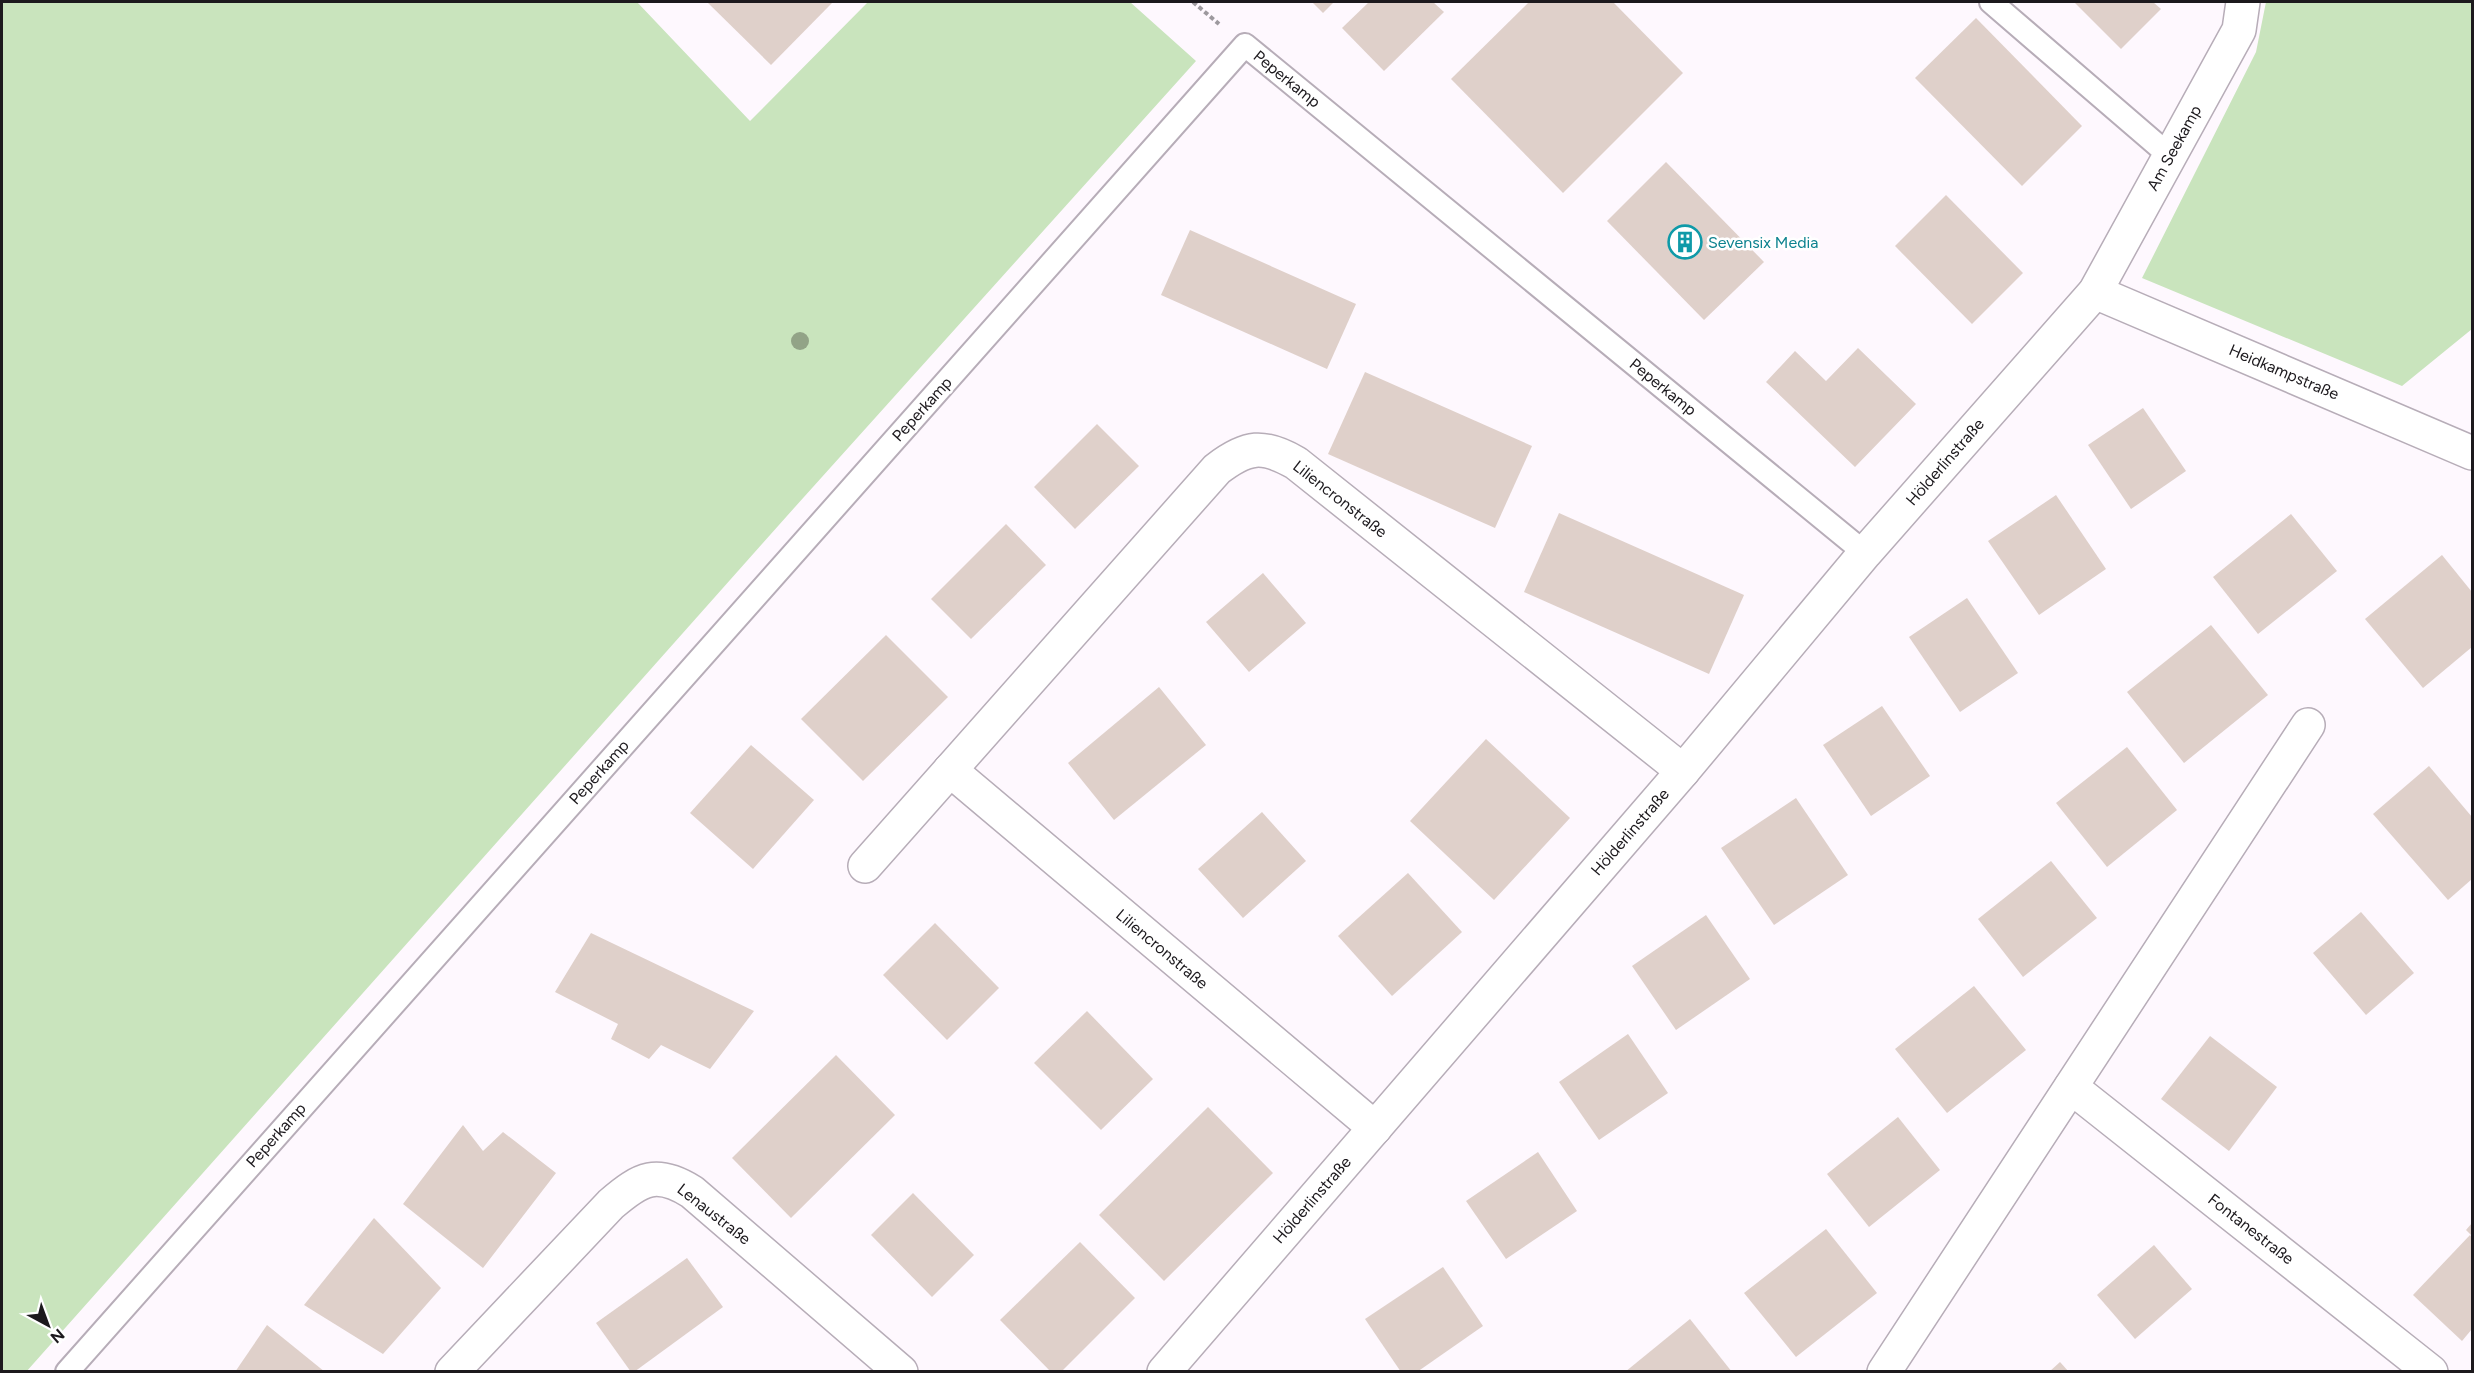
<svg xmlns="http://www.w3.org/2000/svg" width="2474" height="1373" font-family="Figtree,sans-serif">
	<rect width="100%" height="100%" fill="#fef8fe"/>
	<g fill="#c9e4bd">
		<path d="M 2,2 L 637,2 L 750,121 L 868,2 L 1130,2 L 1196,61 L 795,507 L 26,1372 L 2,1371 Z"/>
		<path d="M 2266,2 L 2472,2 L 2472,329 L 2402,386 L 2142,278 L 2256,52 Z"/>
	</g>
	<g fill="#dfd0ca">
		<path d="M 707,2 L 833,2 L 771,65 Z"/>
		<path d="M 1312,2 L 1334,2 L 1323,13 Z"/>
		<path d="M 1369,2 L 1433,2 L 1444,12 L 1384,71 L 1342,28 Z"/>
		<path d="M 1529,2 L 1613,2 L 1683,73 L 1563,193 L 1451,79 Z"/>
		<path d="M 2074,2 L 2153,2 L 2161,9 L 2121,49 Z"/>
		<path d="M 1976,18 L 2082,126 L 2022,186 L 1915,78 Z"/>
		<path d="M 1666,162 L 1764,262 L 1704,320 L 1607,221 Z"/>
		<path d="M 1946,195 L 2023,273 L 1972,324 L 1895,246 Z"/>
		<path d="M 1190,230 L 1356,304 L 1327,369 L 1161,295 Z"/>
		<path d="M 1858,348 L 1916,404 L 1855,467 L 1766,382 L 1795,351 L 1826,381 Z"/>
		<path d="M 1365,372 L 1532,446 L 1495,528 L 1328,454 Z"/>
		<path d="M 2143,408 L 2186,471 L 2131,509 L 2088,445 Z"/>
		<path d="M 1097,424 L 1139,466 L 1075,529 L 1034,487 Z"/>
		<path d="M 2056,495 L 2106,569 L 2039,615 L 1988,541 Z"/>
		<path d="M 1559,513 L 1744,595 L 1709,674 L 1524,592 Z"/>
		<path d="M 2291,514 L 2337,571 L 2258,634 L 2213,577 Z"/>
		<path d="M 1006,524 L 1046,565 L 971,639 L 931,599 Z"/>
		<path d="M 2442,555 L 2472,592 L 2472,647 L 2423,688 L 2365,619 Z"/>
		<path d="M 1263,573 L 1306,623 L 1249,672 L 1206,622 Z"/>
		<path d="M 1967,598 L 2018,673 L 1960,712 L 1909,637 Z"/>
		<path d="M 2211,625 L 2268,695 L 2184,763 L 2127,692 Z"/>
		<path d="M 886,635 L 948,697 L 863,781 L 801,719 Z"/>
		<path d="M 1159,687 L 1206,745 L 1114,820 L 1068,763 Z"/>
		<path d="M 1882,706 L 1930,776 L 1871,816 L 1823,745 Z"/>
		<path d="M 1486,739 L 1570,818 L 1494,900 L 1410,821 Z"/>
		<path d="M 751,745 L 814,800 L 753,869 L 690,813 Z"/>
		<path d="M 2127,747 L 2177,810 L 2107,867 L 2056,803 Z"/>
		<path d="M 2429,766 L 2472,817 L 2472,879 L 2448,900 L 2373,814 Z"/>
		<path d="M 1796,798 L 1848,875 L 1774,925 L 1721,848 Z"/>
		<path d="M 1262,812 L 1306,861 L 1243,918 L 1198,869 Z"/>
		<path d="M 2051,861 L 2097,918 L 2023,977 L 1978,919 Z"/>
		<path d="M 1408,873 L 1462,932 L 1392,996 L 1338,936 Z"/>
		<path d="M 2361,912 L 2414,973 L 2366,1015 L 2313,953 Z"/>
		<path d="M 1706,915 L 1750,979 L 1676,1030 L 1632,966 Z"/>
		<path d="M 935,923 L 999,988 L 947,1040 L 883,975 Z"/>
		<path d="M 591,933 L 754,1011 L 710,1069 L 661,1045 L 649,1059 L 611,1039 L 618,1024 L 555,992 Z"/>
		<path d="M 1974,986 L 2026,1050 L 1947,1113 L 1895,1049 Z"/>
		<path d="M 1087,1011 L 1153,1079 L 1101,1130 L 1034,1063 Z"/>
		<path d="M 1628,1034 L 1668,1093 L 1599,1140 L 1559,1082 Z"/>
		<path d="M 2210,1036 L 2277,1087 L 2229,1151 L 2161,1099 Z"/>
		<path d="M 836,1055 L 895,1115 L 791,1218 L 732,1158 Z"/>
		<path d="M 1208,1107 L 1273,1173 L 1164,1281 L 1099,1215 Z"/>
		<path d="M 1898,1117 L 1940,1170 L 1869,1227 L 1827,1174 Z"/>
		<path d="M 463,1125 L 483,1151 L 503,1132 L 556,1173 L 483,1268 L 403,1204 Z"/>
		<path d="M 1538,1152 L 1577,1211 L 1506,1259 L 1466,1201 Z"/>
		<path d="M 913,1193 L 974,1255 L 932,1297 L 871,1235 Z"/>
		<path d="M 374,1218 L 441,1288 L 383,1354 L 304,1305 Z"/>
		<path d="M 2472,1223 L 2472,1236 L 2466,1230 Z"/>
		<path d="M 1826,1229 L 1877,1293 L 1796,1357 L 1744,1293 Z"/>
		<path d="M 2470,1235 L 2472,1238 L 2472,1329 L 2462,1341 L 2413,1295 Z"/>
		<path d="M 1080,1242 L 1135,1298 L 1061,1372 L 1051,1372 L 1000,1320 Z"/>
		<path d="M 2154,1245 L 2192,1289 L 2135,1339 L 2097,1295 Z"/>
		<path d="M 687,1258 L 723,1307 L 634,1372 L 631,1372 L 596,1323 Z"/>
		<path d="M 1443,1267 L 1483,1326 L 1417,1372 L 1401,1372 L 1365,1319 Z"/>
		<path d="M 1690,1319 L 1732,1372 L 1625,1372 Z"/>
		<path d="M 267,1325 L 325,1372 L 235,1372 Z"/>
		<path d="M 2060,1362 L 2069,1372 L 2049,1372 Z"/>
	</g>
	<g fill="none" stroke-linecap="round" stroke-linejoin="round">
		<defs>
			<g id="service">
				<path d="M 1991,2 L 2170,156"/>
				<path d="M 67,1372 L 1245,45 L 1865,553"/>
			</g>
			<g id="minor">
				<path d="M 2095,292 L 2472,453"/>
				<path d="M 950,770 L 1375,1128"/>
				<path d="M 865,866 L 1217,469 C 1247,446 1263,444 1296,463 L 1683,771"/>
				<path d="M 2071,1087 L 2431,1372"/>
				<path d="M 452,1372 L 611,1204 C 641,1178 657,1170 692,1192 L 901,1372"/>
				<path d="M 1164,1372 L 1683,771 L 1865,553 L 2095,292 L 2239,30 L 2243,2"/>
				<path d="M 1884,1372 L 2308,725"/>
			</g>
		</defs>
		<use href="#service" stroke="#b7adb8" stroke-width="26"/>
		<use href="#minor" stroke="#b7adb8" stroke-width="36"/>
		<path stroke="#9d999e" stroke-width="4" stroke-dasharray="4.5 3" stroke-linecap="butt" d="M 1193,2 L 1219,24"/>
		<use href="#service" stroke="#fff" stroke-width="22"/>
		<use href="#minor" stroke="#fff" stroke-width="33"/>
	</g>
	<circle fill="#92a387" cx="800" cy="341" r="9"/>
	<defs>
		<symbol id="building-ring" viewBox="-11 -11 22 22"><circle r="9.5" fill="#fff" stroke="#0f9aa8" stroke-width="1.5"/><path d="M-4-6H4V6H1V3H-1V6H-4ZM-2.5-4.3h1.7v1.8h-1.7ZM.8-4.3h1.7v1.8H.8ZM-2.5-1h1.7V.8h-1.7ZM.8-1h1.7V.8H.8Z" fill="#0f9aa8"/></symbol>
	</defs>
	<g fill-rule="evenodd">
		<use href="#building-ring" x="1666" y="223" width="38" height="38"/>
	</g>
	<g text-anchor="middle" dominant-baseline="central" stroke-width="5" stroke-linejoin="round" paint-order="stroke">
		<g font-size="16" fill="#1c191d" stroke="#fff">
			<text transform="translate(1287 79) rotate(39)">Peperkamp</text>
			<text transform="translate(2174 148) rotate(-61)">Am Seekamp</text>
			<text transform="translate(2284 372) rotate(23)">Heidkampstraße</text>
			<text transform="translate(1663 387) rotate(39)">Peperkamp</text>
			<text transform="translate(922 409) rotate(-48)">Peperkamp</text>
			<text transform="translate(1945 462) rotate(-49)">Hölderlinstraße</text>
			<text transform="translate(1340 499) rotate(38)">Liliencronstraße</text>
			<text transform="translate(599 772) rotate(-48)">Peperkamp</text>
			<text transform="translate(1630 832) rotate(-49)">Hölderlinstraße</text>
			<text transform="translate(1162 949) rotate(40)">Liliencronstraße</text>
			<text transform="translate(276 1135) rotate(-48)">Peperkamp</text>
			<text transform="translate(1312 1200) rotate(-49)">Hölderlinstraße</text>
			<text transform="translate(714 1214) rotate(38)">Lenaustraße</text>
			<text transform="translate(2251 1229) rotate(38)">Fontanestraße</text>
		</g>
		<g font-size="16" fill="#0d838f" stroke="#fff" text-anchor="start">
			<text x="1708" y="242">Sevensix Media</text>
		</g>
	</g>
	<rect width="2474" height="1373" fill="none" stroke="#1c191d" stroke-width="6"/>
	<g transform="translate(48 1325) rotate(139)" stroke="#ffffff" stroke-width="4.5" paint-order="stroke">
	<path d="M0-4.5L10 22L0 15L-10 22Z" fill="#1c191d"/>
	<text y="-9" font-size="16" font-weight="bold" text-anchor="middle" fill="#1c191d">N</text>
	</g>
</svg>
